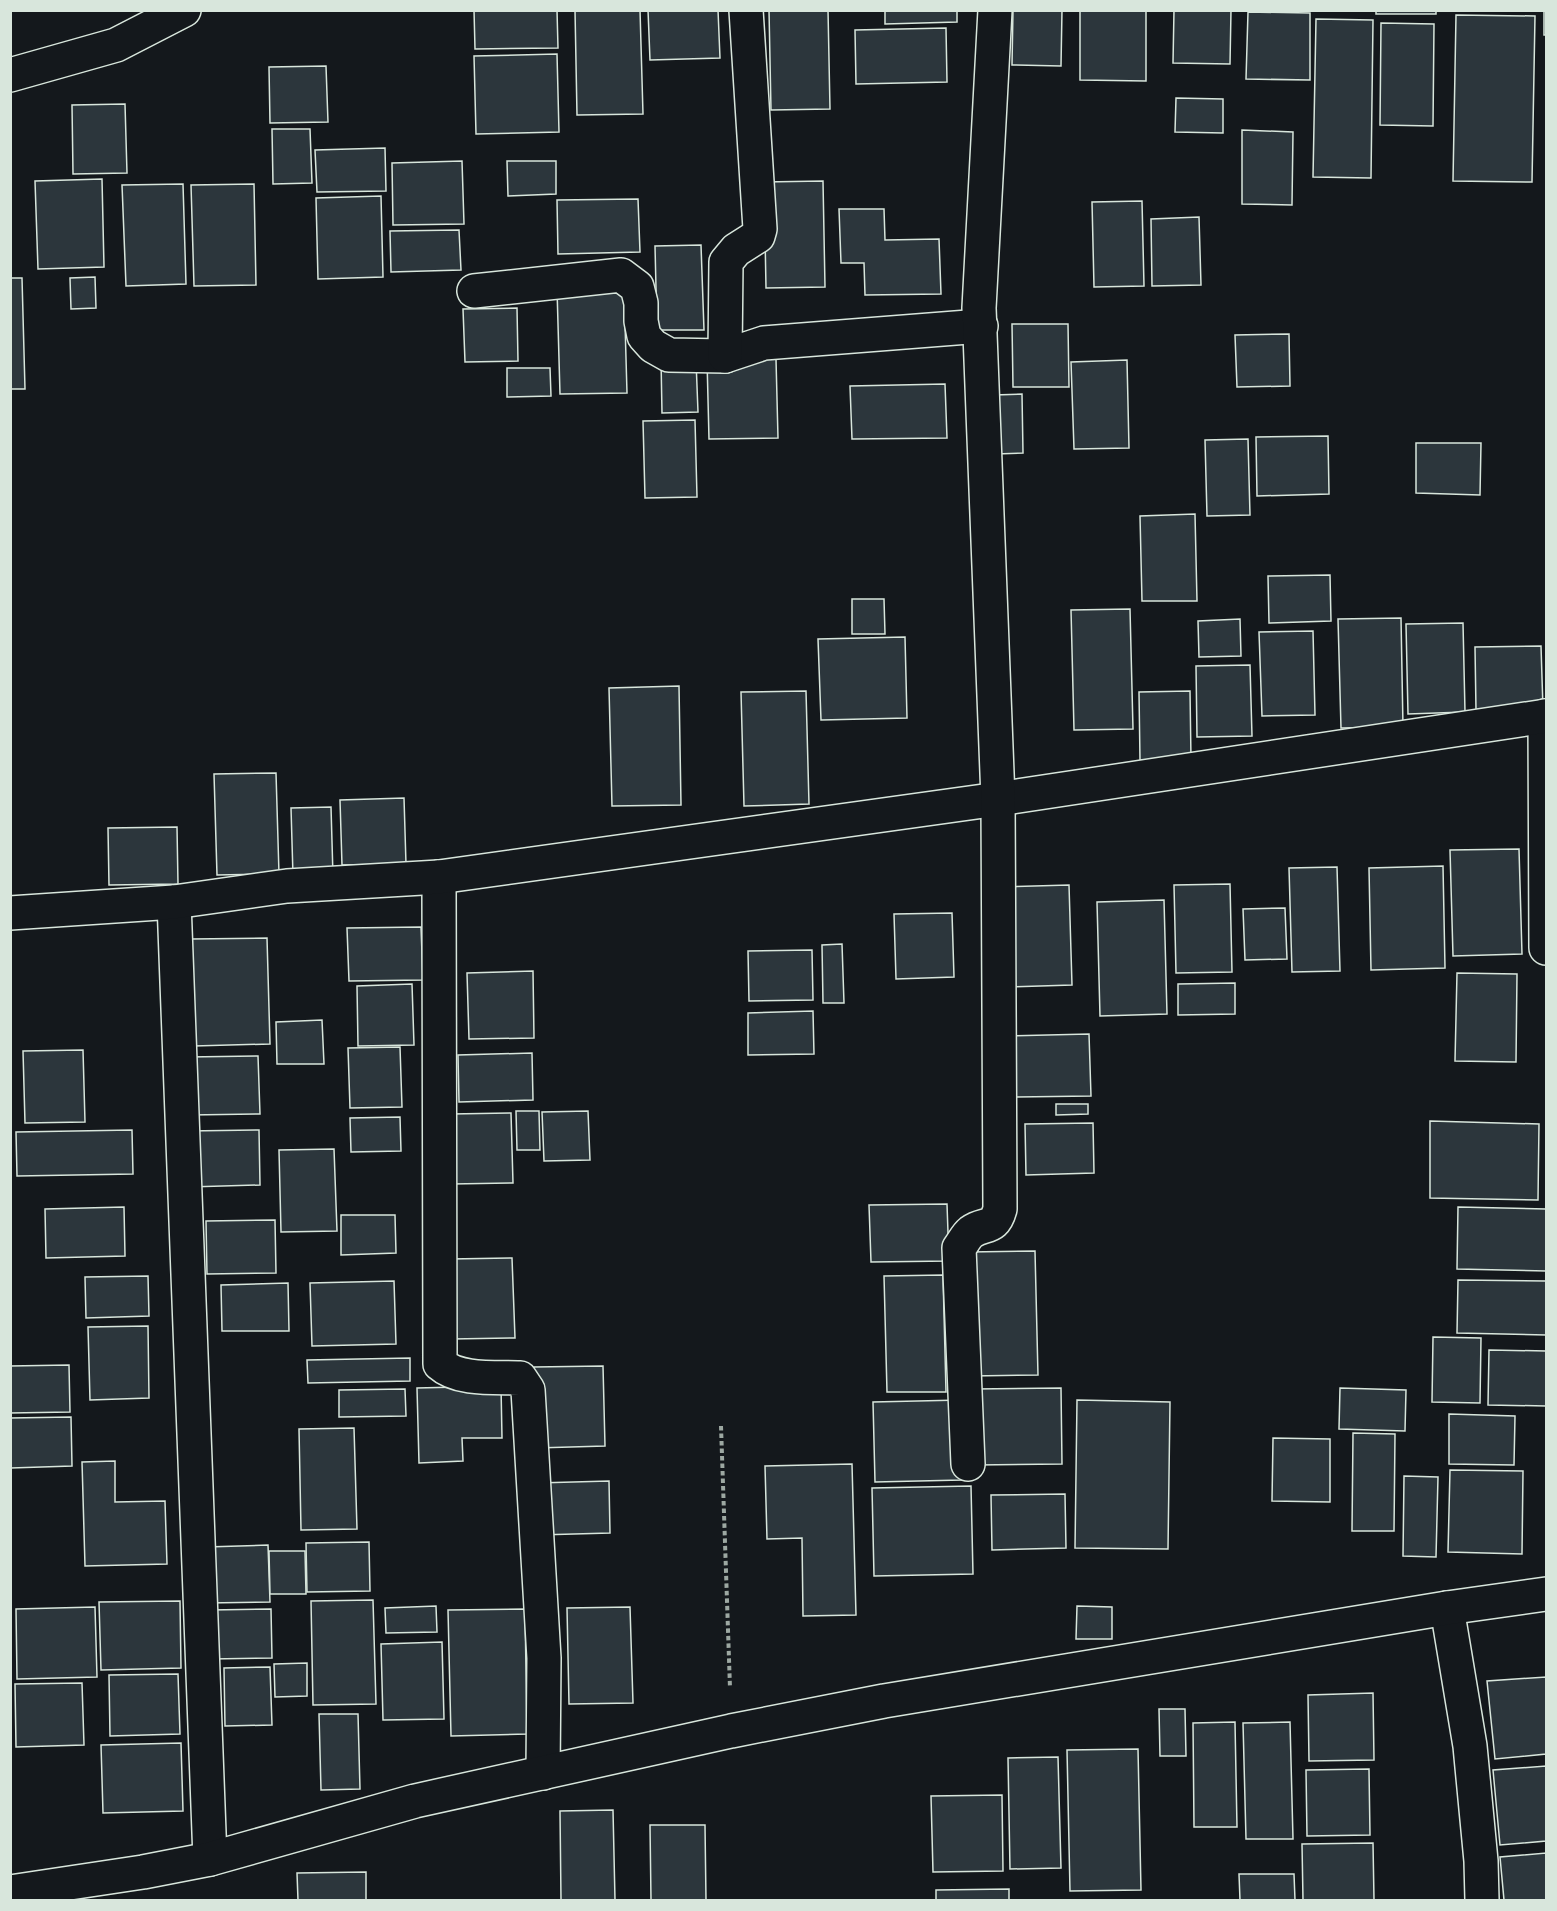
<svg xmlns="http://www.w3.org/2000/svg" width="1557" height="1911" font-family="'Open Sans',sans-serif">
	<rect width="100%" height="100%" fill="#14181c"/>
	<g fill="#2c363c" stroke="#d8e6dc" stroke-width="1.5">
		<path d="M 474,10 L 557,10 L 558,48 L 475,49 Z"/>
		<path d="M 575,10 L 640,10 L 643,114 L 577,115 Z"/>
		<path d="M 648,10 L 718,10 L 720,58 L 650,60 Z"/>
		<path d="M 769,10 L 828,10 L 830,109 L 771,110 Z"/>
		<path d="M 885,10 L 957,10 L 957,22 L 885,24 Z"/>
		<path d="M 1013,10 L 1062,10 L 1061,66 L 1012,65 Z"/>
		<path d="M 1080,10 L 1146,10 L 1146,81 L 1080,80 Z"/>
		<path d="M 1174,10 L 1231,10 L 1230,64 L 1173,63 Z"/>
		<rect x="1376" y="10" width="60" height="4"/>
		<rect x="1544" y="10" width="2" height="25"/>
		<path d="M 1248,12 L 1310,13 L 1310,80 L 1246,79 Z"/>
		<path d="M 1456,15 L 1535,16 L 1532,182 L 1453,181 Z"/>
		<path d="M 1316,19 L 1373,20 L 1371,178 L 1313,177 Z"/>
		<path d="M 1381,23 L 1434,24 L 1433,126 L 1380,125 Z"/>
		<path d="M 946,28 L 947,82 L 856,84 L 855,30 Z"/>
		<path d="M 557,54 L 559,132 L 476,134 L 474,56 Z"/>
		<path d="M 326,66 L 328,122 L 270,123 L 269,67 Z"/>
		<path d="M 1176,98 L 1223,99 L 1223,133 L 1175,132 Z"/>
		<path d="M 125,104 L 127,173 L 73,174 L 72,105 Z"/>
		<path d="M 272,129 L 310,129 L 312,183 L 273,184 Z"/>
		<path d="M 1242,130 L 1293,132 L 1292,205 L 1242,204 Z"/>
		<path d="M 385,148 L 386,191 L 317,192 L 315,150 Z"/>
		<path d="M 462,161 L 464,224 L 393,225 L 392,163 Z"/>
		<path d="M 507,161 L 556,161 L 556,194 L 508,196 Z"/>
		<path d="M 102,179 L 104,267 L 38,269 L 35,181 Z"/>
		<path d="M 823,181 L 825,287 L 766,288 L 764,182 Z"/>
		<path d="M 183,184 L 186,284 L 126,286 L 122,185 Z"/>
		<path d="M 254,184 L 256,285 L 194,286 L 191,185 Z"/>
		<path d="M 381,196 L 383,277 L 318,279 L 316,198 Z"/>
		<path d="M 638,199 L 640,252 L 558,254 L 557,200 Z"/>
		<path d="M 1142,201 L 1144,286 L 1094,287 L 1092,202 Z"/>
		<path d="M 839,209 L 884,209 L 885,240 L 939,239 L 941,294 L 865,295 L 864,263 L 841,263 Z"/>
		<path d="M 1199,217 L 1201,285 L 1152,286 L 1151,219 Z"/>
		<path d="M 459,230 L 461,270 L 391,272 L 390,231 Z"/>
		<path d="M 701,245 L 704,330 L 657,330 L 655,246 Z"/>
		<path d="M 95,277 L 96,308 L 71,309 L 70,278 Z"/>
		<path d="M 10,278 L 22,278 L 25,389 L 10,389 Z"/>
		<path d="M 624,288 L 627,393 L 560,394 L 557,289 Z"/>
		<path d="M 517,308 L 518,361 L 465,362 L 463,309 Z"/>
		<path d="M 1012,324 L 1068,324 L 1069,387 L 1013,387 Z"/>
		<path d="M 1289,334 L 1290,386 L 1237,387 L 1235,335 Z"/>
		<path d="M 776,359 L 778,438 L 709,439 L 707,360 Z"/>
		<path d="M 661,360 L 696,360 L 698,412 L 662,413 Z"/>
		<path d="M 1127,360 L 1129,448 L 1074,449 L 1071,362 Z"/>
		<path d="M 507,368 L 550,368 L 551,396 L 507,397 Z"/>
		<path d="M 945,384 L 947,438 L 852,439 L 850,386 Z"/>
		<path d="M 1022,394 L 1023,453 L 996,454 L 994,395 Z"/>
		<path d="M 695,420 L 697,497 L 645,498 L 643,421 Z"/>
		<path d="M 1328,436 L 1329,494 L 1257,496 L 1256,437 Z"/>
		<path d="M 1248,439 L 1250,515 L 1207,516 L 1205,440 Z"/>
		<path d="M 1416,443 L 1481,443 L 1480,495 L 1416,493 Z"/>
		<path d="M 1195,514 L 1197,601 L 1142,601 L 1140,516 Z"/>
		<path d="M 1330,575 L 1331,621 L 1269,623 L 1268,576 Z"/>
		<path d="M 852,599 L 884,599 L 885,634 L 852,634 Z"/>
		<path d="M 1130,609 L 1133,729 L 1074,730 L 1071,610 Z"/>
		<path d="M 1401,618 L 1403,727 L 1341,728 L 1338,619 Z"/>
		<path d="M 1240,619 L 1241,656 L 1199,657 L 1198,621 Z"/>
		<path d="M 1463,623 L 1465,712 L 1408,714 L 1406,624 Z"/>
		<path d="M 1313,631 L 1315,715 L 1262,716 L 1259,632 Z"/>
		<path d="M 905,637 L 907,718 L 821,720 L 818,639 Z"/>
		<path d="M 1541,646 L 1543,709 L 1476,710 L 1475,647 Z"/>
		<path d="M 1250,665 L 1252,736 L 1197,737 L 1196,666 Z"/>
		<path d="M 679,686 L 681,805 L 612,806 L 609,688 Z"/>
		<path d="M 806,691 L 809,804 L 744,806 L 741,692 Z"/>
		<path d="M 1190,691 L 1191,759 L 1140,760 L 1139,692 Z"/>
		<path d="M 276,773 L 279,874 L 217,875 L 214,774 Z"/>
		<path d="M 404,798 L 406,864 L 342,865 L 340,800 Z"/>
		<path d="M 331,807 L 333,876 L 293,876 L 291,808 Z"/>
		<path d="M 177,827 L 178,884 L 109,885 L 108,828 Z"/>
		<path d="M 1519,849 L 1522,954 L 1453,956 L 1450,850 Z"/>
		<path d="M 1443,866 L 1445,968 L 1371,970 L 1369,868 Z"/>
		<path d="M 1337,867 L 1340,971 L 1292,972 L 1289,868 Z"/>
		<path d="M 1230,884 L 1232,972 L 1176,973 L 1174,885 Z"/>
		<path d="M 1069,885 L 1072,985 L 1004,987 L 1001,887 Z"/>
		<path d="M 1164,900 L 1167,1014 L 1100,1016 L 1097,902 Z"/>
		<path d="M 1285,908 L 1287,959 L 1245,960 L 1243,909 Z"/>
		<path d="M 952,913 L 954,977 L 896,979 L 894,914 Z"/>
		<path d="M 421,927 L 423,980 L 349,981 L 347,928 Z"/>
		<path d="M 267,938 L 270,1044 L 194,1046 L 191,939 Z"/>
		<path d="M 842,944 L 844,1003 L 823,1003 L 822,945 Z"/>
		<path d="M 812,950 L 813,1000 L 749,1001 L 748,951 Z"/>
		<path d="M 533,971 L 534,1038 L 469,1039 L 467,973 Z"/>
		<path d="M 1457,973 L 1517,974 L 1516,1062 L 1455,1061 Z"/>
		<path d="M 1235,983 L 1235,1014 L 1178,1015 L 1178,984 Z"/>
		<path d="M 412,984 L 414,1045 L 358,1046 L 357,986 Z"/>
		<path d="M 813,1011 L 814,1054 L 748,1055 L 748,1013 Z"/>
		<path d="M 322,1020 L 324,1064 L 277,1064 L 276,1022 Z"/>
		<path d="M 1089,1034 L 1091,1096 L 1008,1097 L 1006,1036 Z"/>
		<path d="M 400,1047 L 402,1107 L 350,1108 L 348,1048 Z"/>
		<path d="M 83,1050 L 85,1122 L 25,1123 L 23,1051 Z"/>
		<path d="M 532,1053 L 533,1100 L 459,1102 L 458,1055 Z"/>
		<path d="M 258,1056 L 260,1114 L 190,1115 L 188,1057 Z"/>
		<path d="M 1056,1104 L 1088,1104 L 1088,1114 L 1056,1115 Z"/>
		<path d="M 516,1111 L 539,1111 L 540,1150 L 517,1150 Z"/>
		<path d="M 588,1111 L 590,1160 L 544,1161 L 542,1112 Z"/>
		<path d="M 511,1113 L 513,1183 L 452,1184 L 451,1114 Z"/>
		<path d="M 400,1117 L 401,1151 L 351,1152 L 350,1118 Z"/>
		<path d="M 1430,1121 L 1539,1124 L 1538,1200 L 1430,1198 Z"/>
		<path d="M 1093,1123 L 1094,1173 L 1026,1175 L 1025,1124 Z"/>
		<path d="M 132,1130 L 133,1174 L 17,1176 L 16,1132 Z"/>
		<path d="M 259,1130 L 260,1185 L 189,1187 L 188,1131 Z"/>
		<path d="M 334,1149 L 337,1231 L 281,1232 L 279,1150 Z"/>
		<path d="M 947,1204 L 949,1261 L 871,1262 L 869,1205 Z"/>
		<path d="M 124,1207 L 125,1256 L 46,1258 L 45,1209 Z"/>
		<path d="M 1458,1207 L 1546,1209 L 1546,1271 L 1457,1269 Z"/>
		<path d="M 341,1215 L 395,1215 L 396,1253 L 341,1255 Z"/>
		<path d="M 275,1220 L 276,1273 L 207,1274 L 206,1221 Z"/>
		<path d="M 1035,1251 L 1038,1375 L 972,1376 L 969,1252 Z"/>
		<path d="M 512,1258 L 515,1338 L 452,1339 L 450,1259 Z"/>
		<path d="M 943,1275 L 946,1392 L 887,1392 L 884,1276 Z"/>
		<path d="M 148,1276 L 149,1316 L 86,1318 L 85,1277 Z"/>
		<path d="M 1458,1280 L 1546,1281 L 1546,1335 L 1457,1333 Z"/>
		<path d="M 394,1281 L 396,1344 L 312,1346 L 310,1283 Z"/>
		<path d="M 288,1283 L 289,1331 L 222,1331 L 221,1285 Z"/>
		<path d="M 148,1326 L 149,1398 L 90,1400 L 88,1327 Z"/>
		<path d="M 1433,1337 L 1481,1338 L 1480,1403 L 1432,1402 Z"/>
		<path d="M 1489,1350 L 1546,1351 L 1546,1406 L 1488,1405 Z"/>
		<path d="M 410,1358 L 410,1381 L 308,1383 L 307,1360 Z"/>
		<path d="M 69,1365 L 70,1412 L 10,1413 L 10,1366 Z"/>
		<path d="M 603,1366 L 605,1446 L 536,1448 L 534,1367 Z"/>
		<path d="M 501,1386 L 502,1438 L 462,1438 L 463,1461 L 419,1463 L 417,1388 Z"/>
		<path d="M 1061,1388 L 1062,1464 L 976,1465 L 974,1389 Z"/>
		<path d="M 1340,1388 L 1406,1390 L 1405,1431 L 1339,1429 Z"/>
		<path d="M 405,1389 L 406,1416 L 339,1417 L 339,1390 Z"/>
		<path d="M 961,1400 L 962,1480 L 875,1482 L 873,1402 Z"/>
		<path d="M 1077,1400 L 1170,1402 L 1168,1549 L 1075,1548 Z"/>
		<path d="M 1449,1414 L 1515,1416 L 1514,1465 L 1449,1464 Z"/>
		<path d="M 71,1417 L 72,1466 L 11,1468 L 10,1418 Z"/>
		<path d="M 354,1428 L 357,1529 L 301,1530 L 299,1429 Z"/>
		<path d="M 1353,1433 L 1395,1434 L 1394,1531 L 1352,1531 Z"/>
		<path d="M 1273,1438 L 1330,1439 L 1330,1502 L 1272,1501 Z"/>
		<path d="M 115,1461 L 115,1502 L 165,1501 L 167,1564 L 85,1566 L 82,1462 Z"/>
		<path d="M 852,1464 L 856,1615 L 803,1616 L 802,1538 L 767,1539 L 765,1466 Z"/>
		<path d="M 1450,1470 L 1523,1471 L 1522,1554 L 1448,1552 Z"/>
		<path d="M 1404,1476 L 1438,1477 L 1436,1557 L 1403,1556 Z"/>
		<path d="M 609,1481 L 610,1533 L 538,1535 L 537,1483 Z"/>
		<path d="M 971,1486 L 973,1574 L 874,1576 L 872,1488 Z"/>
		<path d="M 1065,1494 L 1066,1548 L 992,1550 L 991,1495 Z"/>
		<path d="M 369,1542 L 370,1591 L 307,1592 L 306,1543 Z"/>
		<path d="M 268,1545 L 270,1602 L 207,1603 L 206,1547 Z"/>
		<path d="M 269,1551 L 305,1551 L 306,1594 L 270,1594 Z"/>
		<path d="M 373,1600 L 376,1704 L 313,1705 L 311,1601 Z"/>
		<path d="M 180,1601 L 181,1668 L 101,1670 L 99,1602 Z"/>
		<path d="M 436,1606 L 437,1632 L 386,1633 L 385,1608 Z"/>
		<path d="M 1077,1606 L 1112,1607 L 1112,1639 L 1076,1639 Z"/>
		<path d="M 95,1607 L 97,1677 L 17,1679 L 16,1609 Z"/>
		<path d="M 630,1607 L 633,1703 L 569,1704 L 567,1608 Z"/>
		<path d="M 271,1609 L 272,1658 L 211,1659 L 210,1610 Z"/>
		<path d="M 525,1609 L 527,1734 L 451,1736 L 448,1610 Z"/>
		<path d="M 442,1642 L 444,1719 L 383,1720 L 381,1644 Z"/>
		<path d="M 307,1663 L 307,1696 L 275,1697 L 274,1664 Z"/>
		<path d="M 270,1667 L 272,1725 L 225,1726 L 224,1668 Z"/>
		<path d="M 178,1674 L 180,1734 L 110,1736 L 109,1675 Z"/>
		<path d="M 1546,1677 L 1546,1754 L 1495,1759 L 1487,1681 Z"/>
		<path d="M 82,1683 L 84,1745 L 16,1747 L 15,1684 Z"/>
		<path d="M 1373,1693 L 1374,1760 L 1309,1761 L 1308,1695 Z"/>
		<path d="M 1159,1709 L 1185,1709 L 1186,1756 L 1160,1756 Z"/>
		<path d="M 319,1714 L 358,1714 L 360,1789 L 321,1790 Z"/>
		<path d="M 1235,1722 L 1237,1827 L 1194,1827 L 1193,1723 Z"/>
		<path d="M 1290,1722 L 1293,1839 L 1246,1839 L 1243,1723 Z"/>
		<path d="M 181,1743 L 183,1811 L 103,1813 L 101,1745 Z"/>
		<path d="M 1138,1749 L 1141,1890 L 1070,1891 L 1067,1750 Z"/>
		<path d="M 1058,1757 L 1061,1868 L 1010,1869 L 1008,1758 Z"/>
		<path d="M 1546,1766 L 1546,1841 L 1500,1845 L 1493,1770 Z"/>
		<path d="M 1369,1769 L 1370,1835 L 1307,1836 L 1306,1770 Z"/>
		<path d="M 1002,1795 L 1003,1871 L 933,1872 L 931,1796 Z"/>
		<path d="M 613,1810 L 615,1900 L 561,1900 L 560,1811 Z"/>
		<path d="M 650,1825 L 705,1825 L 706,1900 L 651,1900 Z"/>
		<path d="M 1373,1843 L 1374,1900 L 1303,1900 L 1302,1844 Z"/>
		<path d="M 1546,1853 L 1546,1900 L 1504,1900 L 1500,1857 Z"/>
		<path d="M 366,1872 L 366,1900 L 298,1900 L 297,1873 Z"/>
		<path d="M 1239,1874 L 1294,1874 L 1295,1900 L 1240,1900 Z"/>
		<path d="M 1009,1889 L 1009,1900 L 936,1900 L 936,1890 Z"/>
	</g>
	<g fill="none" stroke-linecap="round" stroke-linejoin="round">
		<defs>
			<g id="minor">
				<path d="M 10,75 L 116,45 L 184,10"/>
				<path d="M 474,291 L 621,275 L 637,287 L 641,303 L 641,321 L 644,336 L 653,346 L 669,355 L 725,356 L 764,343 L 981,326"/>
				<path d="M 725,356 L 726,262 L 736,250 L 758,236 L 760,229 L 746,10"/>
				<path d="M 1545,716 L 1546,948"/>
				<path d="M 439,877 L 440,1364 C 459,1381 496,1377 520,1378 L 528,1390 L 544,1658 L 543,1773"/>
				<path d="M 174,902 L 210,1859"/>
				<path d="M 10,913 L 174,902 L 287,886 L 439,877 L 998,799 L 1546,716"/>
				<path d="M 968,1464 L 959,1248 C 963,1243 966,1236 971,1232 C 985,1222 994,1231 1000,1209 L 998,799 L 979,308 L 995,10"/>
				<path d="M 1447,1608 L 1470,1746 L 1481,1861 L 1482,1900"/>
				<path d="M 10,1892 L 143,1872 L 210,1859 L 415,1801 L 731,1731 L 884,1701 L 1447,1608 L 1546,1594"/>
			</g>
		</defs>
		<use href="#minor" stroke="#d8e6dc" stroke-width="36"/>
		<path stroke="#9da8a2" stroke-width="4" stroke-dasharray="4.5 3" stroke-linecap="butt" d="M 721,1426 L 730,1688"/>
		<use href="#minor" stroke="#14181c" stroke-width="33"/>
	</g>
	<rect width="1557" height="1911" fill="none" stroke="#d8e6dc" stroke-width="24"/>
</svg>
